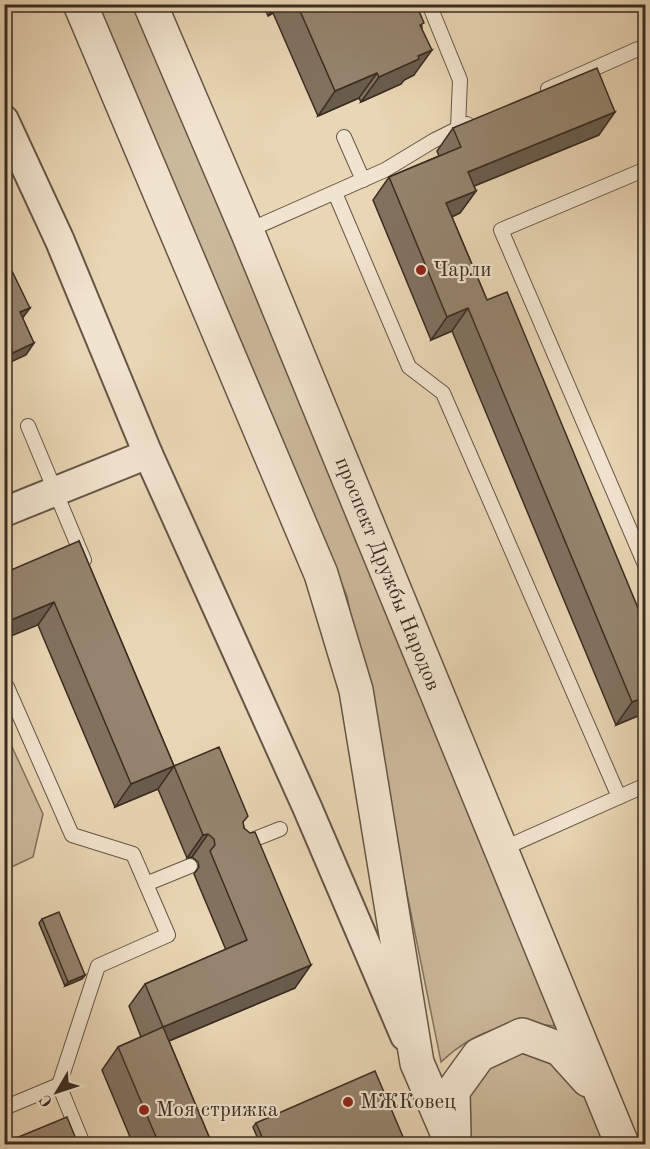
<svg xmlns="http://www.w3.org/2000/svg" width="650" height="1149" font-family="'Old Standard TT',serif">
	<rect width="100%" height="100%" fill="#e9d6b4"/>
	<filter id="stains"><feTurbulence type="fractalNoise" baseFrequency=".00333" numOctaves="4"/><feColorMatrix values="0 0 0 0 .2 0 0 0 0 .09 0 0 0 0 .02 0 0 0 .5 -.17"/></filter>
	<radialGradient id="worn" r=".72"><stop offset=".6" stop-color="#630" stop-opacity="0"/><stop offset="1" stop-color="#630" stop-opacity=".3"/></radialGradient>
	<g fill="#cbb99b" stroke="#82725e" stroke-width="1.5">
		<path d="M 95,5 L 133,5 L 549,990 L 554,1026 C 509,1019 474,1031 441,1062 L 347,596 Z"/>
		<path d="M 12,747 L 43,814 L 33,857 L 5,870 L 5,750 Z"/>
		<path d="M 518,1052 L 543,1054 L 577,1079 L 604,1144 L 474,1144 L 469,1131 L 463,1098 L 483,1069 Z"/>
	</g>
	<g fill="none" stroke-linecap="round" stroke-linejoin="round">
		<defs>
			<g id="service">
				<path d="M 429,4 L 460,80 L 458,128"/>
				<path d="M 548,89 L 638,49 L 646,50"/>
				<path d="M 344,137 L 363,180"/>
				<path d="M 646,169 L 501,230 L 646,567"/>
				<path d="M 335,193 L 409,367 L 443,393 L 619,797"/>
				<path d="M 247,231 L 385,170 L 433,141 L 467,124"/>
				<path d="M 28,426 L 84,560"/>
				<path d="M 4,688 L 7,687 L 72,835 L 133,854 L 168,935 L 98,966 L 59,1085 L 83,1144"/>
				<path d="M 240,845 L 280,829"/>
				<path d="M 500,850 L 646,785"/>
				<path d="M 146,884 L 190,866"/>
				<path d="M 4,1108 L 59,1085"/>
			</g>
			<g id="minor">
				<path d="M 4,120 L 60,241 L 148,454 L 307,807 L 405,1036"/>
				<path d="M 4,512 L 148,454"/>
			</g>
			<g id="tertiary">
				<path d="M 80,4 L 321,574 L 356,690 L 417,1063 L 452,1144"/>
				<path d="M 150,4 L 247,231 L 622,1144"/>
				<path d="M 454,1135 L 453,1091 L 479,1055 L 522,1035 L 560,1049 L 588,1080"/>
			</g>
		</defs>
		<use href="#service" stroke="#655646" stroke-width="16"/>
		<use href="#minor" stroke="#655646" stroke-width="32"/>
		<use href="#tertiary" stroke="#655646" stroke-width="36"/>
		<use href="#service" stroke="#f1e4ce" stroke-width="14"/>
		<use href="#minor" stroke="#f1e4ce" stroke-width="28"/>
		<use href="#tertiary" stroke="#f1e4ce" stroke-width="33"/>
	</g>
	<g fill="#80725f" stroke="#392c22" stroke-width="1.5">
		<path d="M 263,4 L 416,4 L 422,27 L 414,75 L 404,80 L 401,84 L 361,102 L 359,98 L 318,116 L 273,13 L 268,16 Z"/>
		<path d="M 453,128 L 599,135 L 474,186 L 476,191 L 460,213 L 452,217 L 487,300 L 645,625 L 645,713 L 616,725 L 452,331 L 431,340 L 373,200 L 389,177 L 439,156 L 437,151 Z"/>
		<path d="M 79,541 L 174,766 L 243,823 L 244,828 L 295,988 L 169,1041 L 212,1144 L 133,1144 L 102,1070 L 118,1047 L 141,1037 L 129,1006 L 145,984 L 226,950 L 194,874 L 199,867 L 198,862 L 192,857 L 187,858 L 158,789 L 115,807 L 38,625 Z"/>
		<path d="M 42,919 L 85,975 L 82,979 L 65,986 L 39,923 Z"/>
		<path d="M 256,1123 L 406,1144 L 260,1144 L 253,1127 Z"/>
	</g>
	<g fill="#685c4d" stroke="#392c22" stroke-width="1.5">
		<path d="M 276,4 L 279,4 L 273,13 L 268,16 Z"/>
		<path d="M 432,50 L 414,75 L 404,80 L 401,84 L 361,102 L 379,77 L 418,56 Z"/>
		<path d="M 377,73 L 359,98 L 318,116 L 335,91 Z"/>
		<path d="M 615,112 L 599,135 L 452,195 L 468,172 Z"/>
		<path d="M 476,191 L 460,213 L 430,226 L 446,203 Z"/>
		<path d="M 30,308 L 21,320 L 20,312 Z"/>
		<path d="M 468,308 L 452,331 L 431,340 L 447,317 Z"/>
		<path d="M 34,343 L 26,355 L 4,365 L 4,357 Z"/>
		<path d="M 54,602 L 38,625 L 4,639 L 4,623 Z"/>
		<path d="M 645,697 L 645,713 L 616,725 L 632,702 Z"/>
		<path d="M 174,766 L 158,789 L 115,807 L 131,784 Z"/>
		<path d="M 208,834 L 192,857 L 187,858 L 203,835 Z"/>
		<path d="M 311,965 L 295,988 L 147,1050 L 163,1027 Z"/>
		<path d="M 85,975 L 82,979 L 65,986 L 68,982 Z"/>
	</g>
	<g fill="#95846e" stroke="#392c22" stroke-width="1.5">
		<path d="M 297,4 L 416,4 L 424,23 L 420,25 L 432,50 L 418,56 L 419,59 L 379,77 L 377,73 L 335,91 Z"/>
		<path d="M 597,68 L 615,112 L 468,172 L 476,191 L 446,203 L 487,300 L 507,292 L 645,625 L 645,697 L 632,702 L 468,308 L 447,317 L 389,177 L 461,147 L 453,128 Z"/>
		<path d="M 12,271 L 30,308 L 20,312 L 34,343 L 4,357 L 4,275 Z"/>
		<path d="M 79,541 L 174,766 L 131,784 L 54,602 L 4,623 L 4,573 Z"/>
		<path d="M 219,747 L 248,816 L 243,822 L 244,828 L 250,833 L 255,832 L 311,965 L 163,1027 L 145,984 L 247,940 L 210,851 L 215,845 L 214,839 L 208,834 L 203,835 L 174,766 Z"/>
		<path d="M 59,912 L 85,975 L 68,982 L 42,919 Z"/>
		<path d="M 163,1027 L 212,1144 L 159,1144 L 118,1047 Z"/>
		<path d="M 375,1071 L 406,1144 L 265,1144 L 256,1123 Z"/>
		<path d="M 67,1117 L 78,1144 L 4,1144 L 4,1143 Z"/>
	</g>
	<g fill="#8f2418" stroke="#f1e4ce" stroke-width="2">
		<circle cx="421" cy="270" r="6"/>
		<circle cx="348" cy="1102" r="6"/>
		<circle cx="144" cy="1110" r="6"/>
	</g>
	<g text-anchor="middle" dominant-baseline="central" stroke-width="4.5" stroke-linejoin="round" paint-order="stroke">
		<g font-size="21" fill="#392c22" stroke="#f1e4ce" text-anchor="start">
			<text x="433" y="270">Чарли</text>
			<text x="360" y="1102">МЖКовец</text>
			<text x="156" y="1110">Моя стрижка</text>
		</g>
		<g font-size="21" fill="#392c22" stroke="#f1e4ce">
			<text transform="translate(387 574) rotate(68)">проспект Дружбы Народов</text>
		</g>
	</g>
	<rect width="650" height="1149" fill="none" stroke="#e9d6b4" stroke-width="24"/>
	<rect x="6" y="6" width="638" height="1137" fill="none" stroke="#392c22" stroke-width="3"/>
	<rect x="12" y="12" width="626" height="1125" fill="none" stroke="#392c22" stroke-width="1.5"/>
	<g transform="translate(57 1092) rotate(231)" stroke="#f1e4ce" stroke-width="4.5" paint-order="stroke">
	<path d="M0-4.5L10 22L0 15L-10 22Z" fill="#392c22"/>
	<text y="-9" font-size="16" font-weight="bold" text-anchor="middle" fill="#392c22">С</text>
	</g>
	<rect width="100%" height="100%" filter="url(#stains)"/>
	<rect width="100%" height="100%" fill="url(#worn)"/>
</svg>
